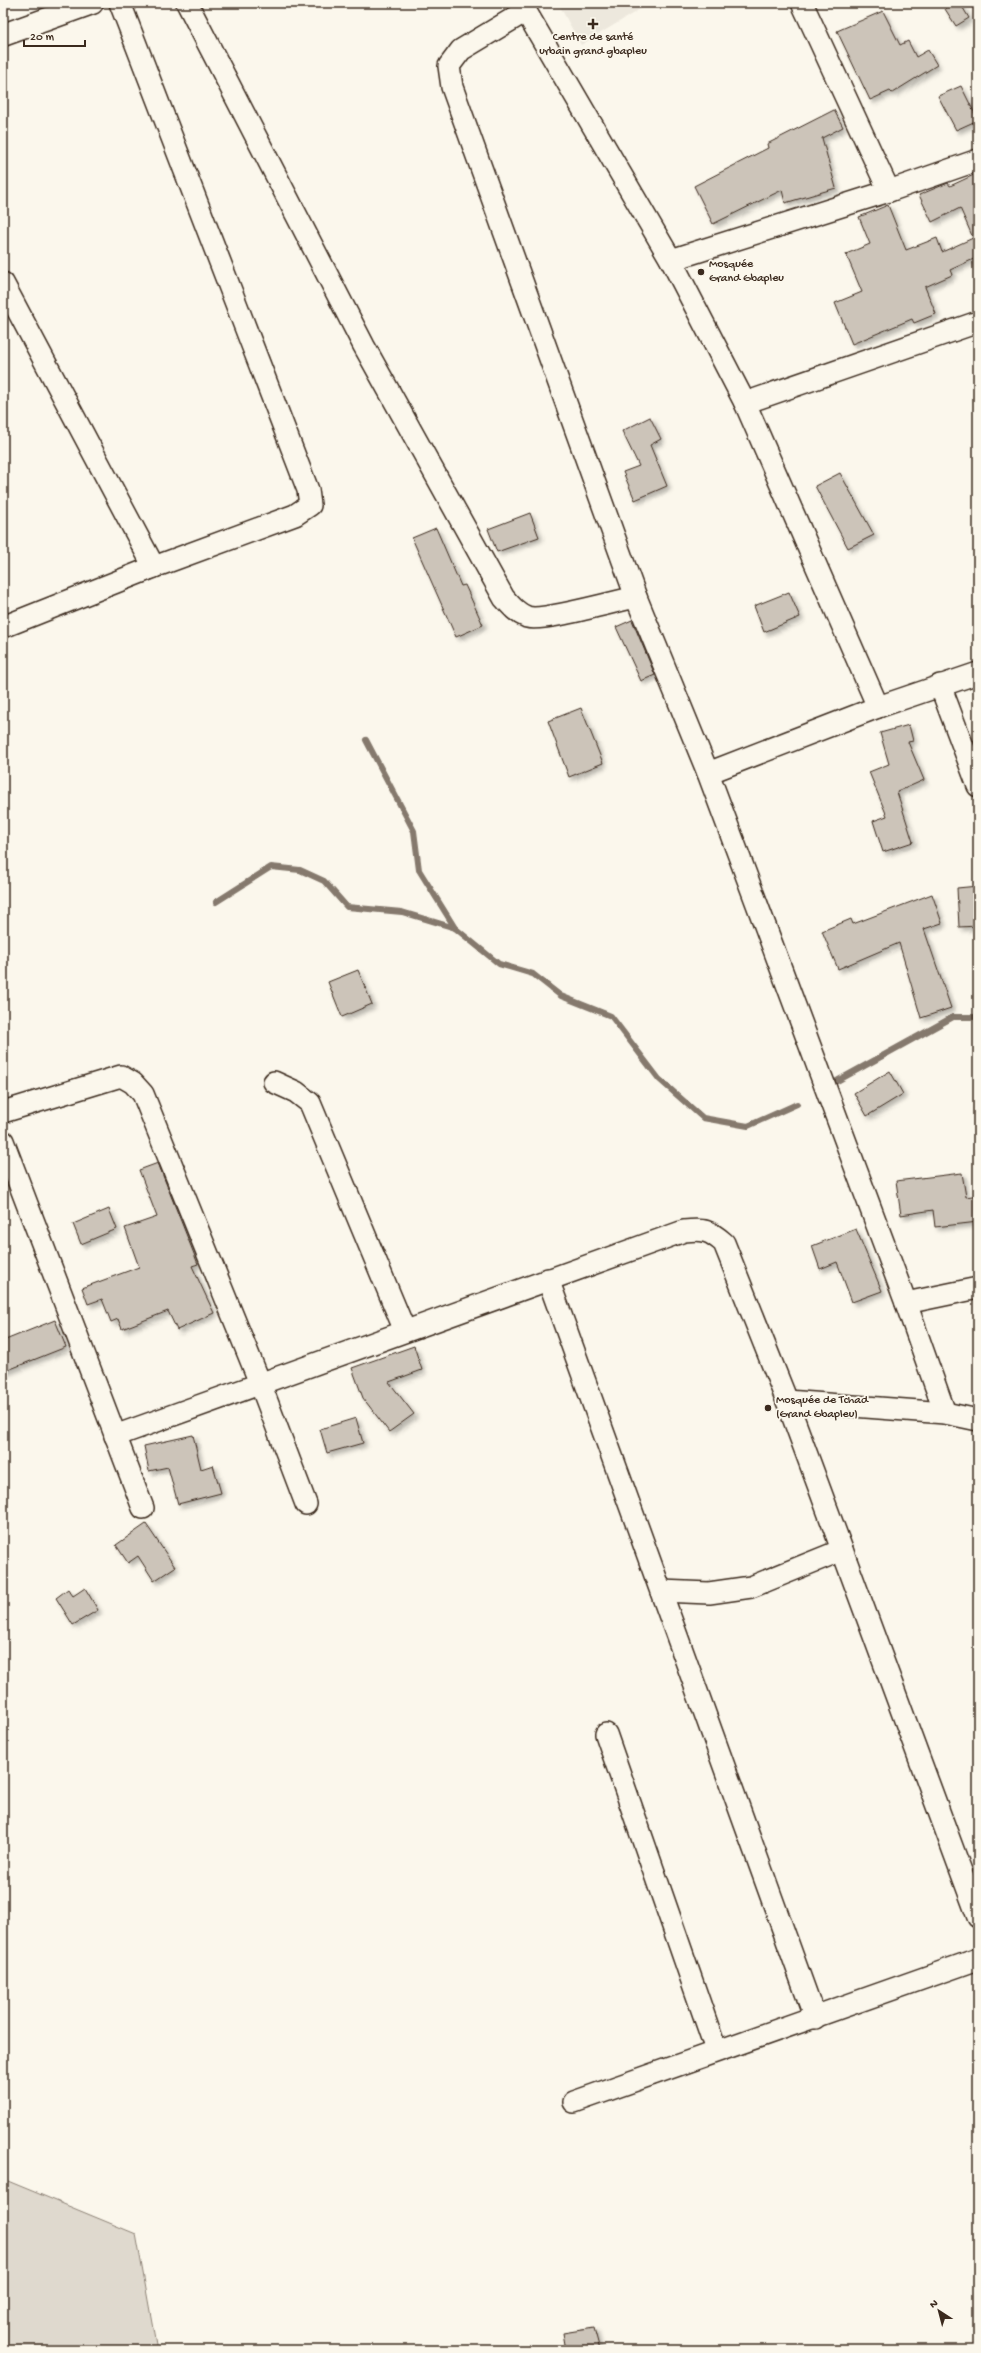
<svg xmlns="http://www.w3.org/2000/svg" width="981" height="2353" font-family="'Gochi Hand',sans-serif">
	<defs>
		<filter id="shadow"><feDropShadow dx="3.5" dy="3.5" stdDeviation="2" flood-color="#0004"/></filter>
	</defs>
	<rect width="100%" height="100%" fill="#fbf7ec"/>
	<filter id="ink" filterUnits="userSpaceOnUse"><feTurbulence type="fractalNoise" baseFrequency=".025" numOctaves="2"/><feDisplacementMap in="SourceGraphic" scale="8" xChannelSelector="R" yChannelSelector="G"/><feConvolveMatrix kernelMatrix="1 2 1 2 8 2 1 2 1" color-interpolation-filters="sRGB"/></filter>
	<g filter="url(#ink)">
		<path fill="#ede8dd" d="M 558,3 L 650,3 L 581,45 Z"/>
		<path fill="#dfd9ce" stroke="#8d8276" d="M 3,2179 L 136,2234 L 157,2350 L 3,2350 Z"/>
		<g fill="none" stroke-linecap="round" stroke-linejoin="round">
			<g stroke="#85796d" stroke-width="6">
				<path d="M 366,740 L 414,831 L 419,870 L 455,928"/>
				<path d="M 216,902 L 271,867 L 300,870 L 324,881 L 347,907 L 402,912 L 455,928 L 499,964 L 533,974 L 561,996 L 611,1016 L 659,1079 L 703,1118 L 748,1126 L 797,1104"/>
				<path d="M 837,1081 L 953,1017 L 978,1017"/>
			</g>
		</g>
		<g fill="#ccc4b9" stroke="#3b2a1e" filter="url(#shadow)">
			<path d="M 955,3 L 960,3 L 969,18 L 956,26 L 945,9 Z"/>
			<path d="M 883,11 L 900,45 L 908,41 L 916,57 L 928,50 L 937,65 L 892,93 L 890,91 L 870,100 L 837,31 Z"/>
			<path d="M 961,86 L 978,120 L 956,130 L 938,96 Z"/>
			<path d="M 834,110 L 843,127 L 822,138 L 836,188 L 785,203 L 782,190 L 713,224 L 694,186 L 768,148 L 767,144 Z"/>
			<path d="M 978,173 L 978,257 L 950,270 L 952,275 L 925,287 L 936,314 L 914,323 L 912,319 L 852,344 L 835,303 L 862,292 L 846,254 L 870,244 L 859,217 L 888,205 L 906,250 L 937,238 L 942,252 L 973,238 L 960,208 L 932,222 L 919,195 L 948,183 L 950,186 Z"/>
			<path d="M 650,417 L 661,439 L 650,445 L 667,486 L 635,500 L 623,472 L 639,466 L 622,431 Z"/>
			<path d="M 840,473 L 874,535 L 848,548 L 815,486 Z"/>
			<path d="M 530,513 L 539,537 L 497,552 L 488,529 Z"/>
			<path d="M 436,528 L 461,586 L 465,585 L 483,625 L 456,637 L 412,538 Z"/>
			<path d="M 789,592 L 800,617 L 764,632 L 754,606 Z"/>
			<path d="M 632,620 L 655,675 L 641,681 L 616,627 Z"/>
			<path d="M 581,708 L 603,763 L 569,777 L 548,721 Z"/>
			<path d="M 909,725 L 913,741 L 908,742 L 924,780 L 897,792 L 913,842 L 883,852 L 873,821 L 887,816 L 869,772 L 889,764 L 880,733 Z"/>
			<path d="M 978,886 L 978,926 L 959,927 L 957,888 Z"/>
			<path d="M 932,894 L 942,923 L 924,929 L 951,1008 L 921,1018 L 899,943 L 838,969 L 822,931 L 851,919 L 853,924 Z"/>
			<path d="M 358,970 L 372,1004 L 342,1017 L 328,982 Z"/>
			<path d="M 890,1071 L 903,1094 L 867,1116 L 854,1093 Z"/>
			<path d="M 158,1163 L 198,1264 L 192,1266 L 214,1313 L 177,1330 L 168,1311 L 122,1329 L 118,1319 L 111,1322 L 102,1299 L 88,1304 L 82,1288 L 139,1267 L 125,1228 L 157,1217 L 139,1170 Z"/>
			<path d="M 962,1173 L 966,1197 L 978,1195 L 978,1222 L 935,1227 L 933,1210 L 901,1215 L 896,1181 Z"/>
			<path d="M 109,1209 L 117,1229 L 81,1244 L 73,1224 Z"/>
			<path d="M 856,1229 L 882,1291 L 852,1302 L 837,1262 L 820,1269 L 812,1246 Z"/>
			<path d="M 55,1320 L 66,1347 L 3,1372 L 3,1341 Z"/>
			<path d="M 414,1346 L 422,1370 L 389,1382 L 414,1414 L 389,1432 L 363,1398 L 352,1368 Z"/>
			<path d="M 356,1418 L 363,1443 L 327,1453 L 320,1429 Z"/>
			<path d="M 193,1435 L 201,1469 L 213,1465 L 221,1493 L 178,1504 L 168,1467 L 149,1471 L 144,1446 Z"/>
			<path d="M 146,1524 L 175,1567 L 154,1581 L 138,1556 L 128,1563 L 116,1545 Z"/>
			<path d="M 85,1588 L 98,1610 L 73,1625 L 56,1598 L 68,1589 L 73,1596 Z"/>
			<path d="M 594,2328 L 600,2350 L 566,2350 L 563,2333 Z"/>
		</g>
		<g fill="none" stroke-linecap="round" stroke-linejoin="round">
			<defs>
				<g id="street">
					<path d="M 187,3 L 364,346 L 504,598 C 511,606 517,613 527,617 C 543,622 616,601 636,597"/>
					<path d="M 521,3 L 671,260 L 745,403 L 878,707"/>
					<path d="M 526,11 L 461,50 L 449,66 L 452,87 L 636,597 L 708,773 L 906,1303 L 945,1413"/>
					<path d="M 889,191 L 978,160"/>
					<path d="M 671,260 L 889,191 L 802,3"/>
					<path d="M 3,283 L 154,567"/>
					<path d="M 745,403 L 978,322"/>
					<path d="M 3,627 L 154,567 L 295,515 L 310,505 L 308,490 L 120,3"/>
					<path d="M 940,685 L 978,786"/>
					<path d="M 708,773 L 878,707 L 978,673"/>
					<path d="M 274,1082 L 296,1092 L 310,1103 L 405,1331"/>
					<path d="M 3,1112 L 121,1076 L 133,1083 L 143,1094 L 260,1383 L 306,1504"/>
					<path d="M 3,1141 L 143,1508"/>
					<path d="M 548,1279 L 815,2018"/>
					<path d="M 906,1303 L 978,1288"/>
					<path d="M 978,1420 L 945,1413 L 787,1401 L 978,1917"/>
					<path d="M 115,1436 L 684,1231 C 704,1229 709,1230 724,1243 L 787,1401"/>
					<path d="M 661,1591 L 709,1593 L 751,1587 L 842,1550"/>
					<path d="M 606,1734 L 716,2050"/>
					<path d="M 574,2102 L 978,1959"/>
				</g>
				<path id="primary" d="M 3,35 L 92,3"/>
			</defs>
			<use href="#street" stroke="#3b2a1e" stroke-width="24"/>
			<use href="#primary" stroke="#3b2a1e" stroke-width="25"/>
			<use href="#street" stroke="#fbf7ec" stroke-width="21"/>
			<use href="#primary" stroke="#fbf7ec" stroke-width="22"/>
		</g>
	</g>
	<g fill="#3b2a1e" stroke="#fbf7ec" stroke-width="1.5">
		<path d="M591 18h4v4h4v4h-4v4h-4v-4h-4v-4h4z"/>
		<circle cx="701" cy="272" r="4"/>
		<circle cx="768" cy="1408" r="4"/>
	</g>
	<g text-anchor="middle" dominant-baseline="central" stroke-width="3.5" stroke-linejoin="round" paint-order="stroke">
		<g font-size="12" fill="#3b2a1e" stroke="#fbf7ec" text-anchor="start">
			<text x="593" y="38" text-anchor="middle">Centre de santé<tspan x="593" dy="14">urbain grand gbapleu</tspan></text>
			<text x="709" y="265">Mosquée<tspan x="709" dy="14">Grand Gbapleu</tspan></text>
			<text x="776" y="1401">Mosquée de Tchad<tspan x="776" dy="14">(Grand Gbapleu)</tspan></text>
		</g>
	</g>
	<rect width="981" height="2353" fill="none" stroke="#fbf7ec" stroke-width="16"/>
	<rect x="8" y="8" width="965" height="2337" fill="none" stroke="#3b2a1e" stroke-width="1.5" filter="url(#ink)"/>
	<g transform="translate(939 2311) rotate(324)" stroke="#fbf7ec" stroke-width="3" paint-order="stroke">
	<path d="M0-3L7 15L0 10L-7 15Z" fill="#3b2a1e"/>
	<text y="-6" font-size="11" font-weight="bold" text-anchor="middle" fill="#3b2a1e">N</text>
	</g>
	<path d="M24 40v6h61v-6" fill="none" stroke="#3b2a1e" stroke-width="2"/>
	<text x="30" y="40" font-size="12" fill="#3b2a1e" stroke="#fbf7ec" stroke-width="3" paint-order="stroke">20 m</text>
</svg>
